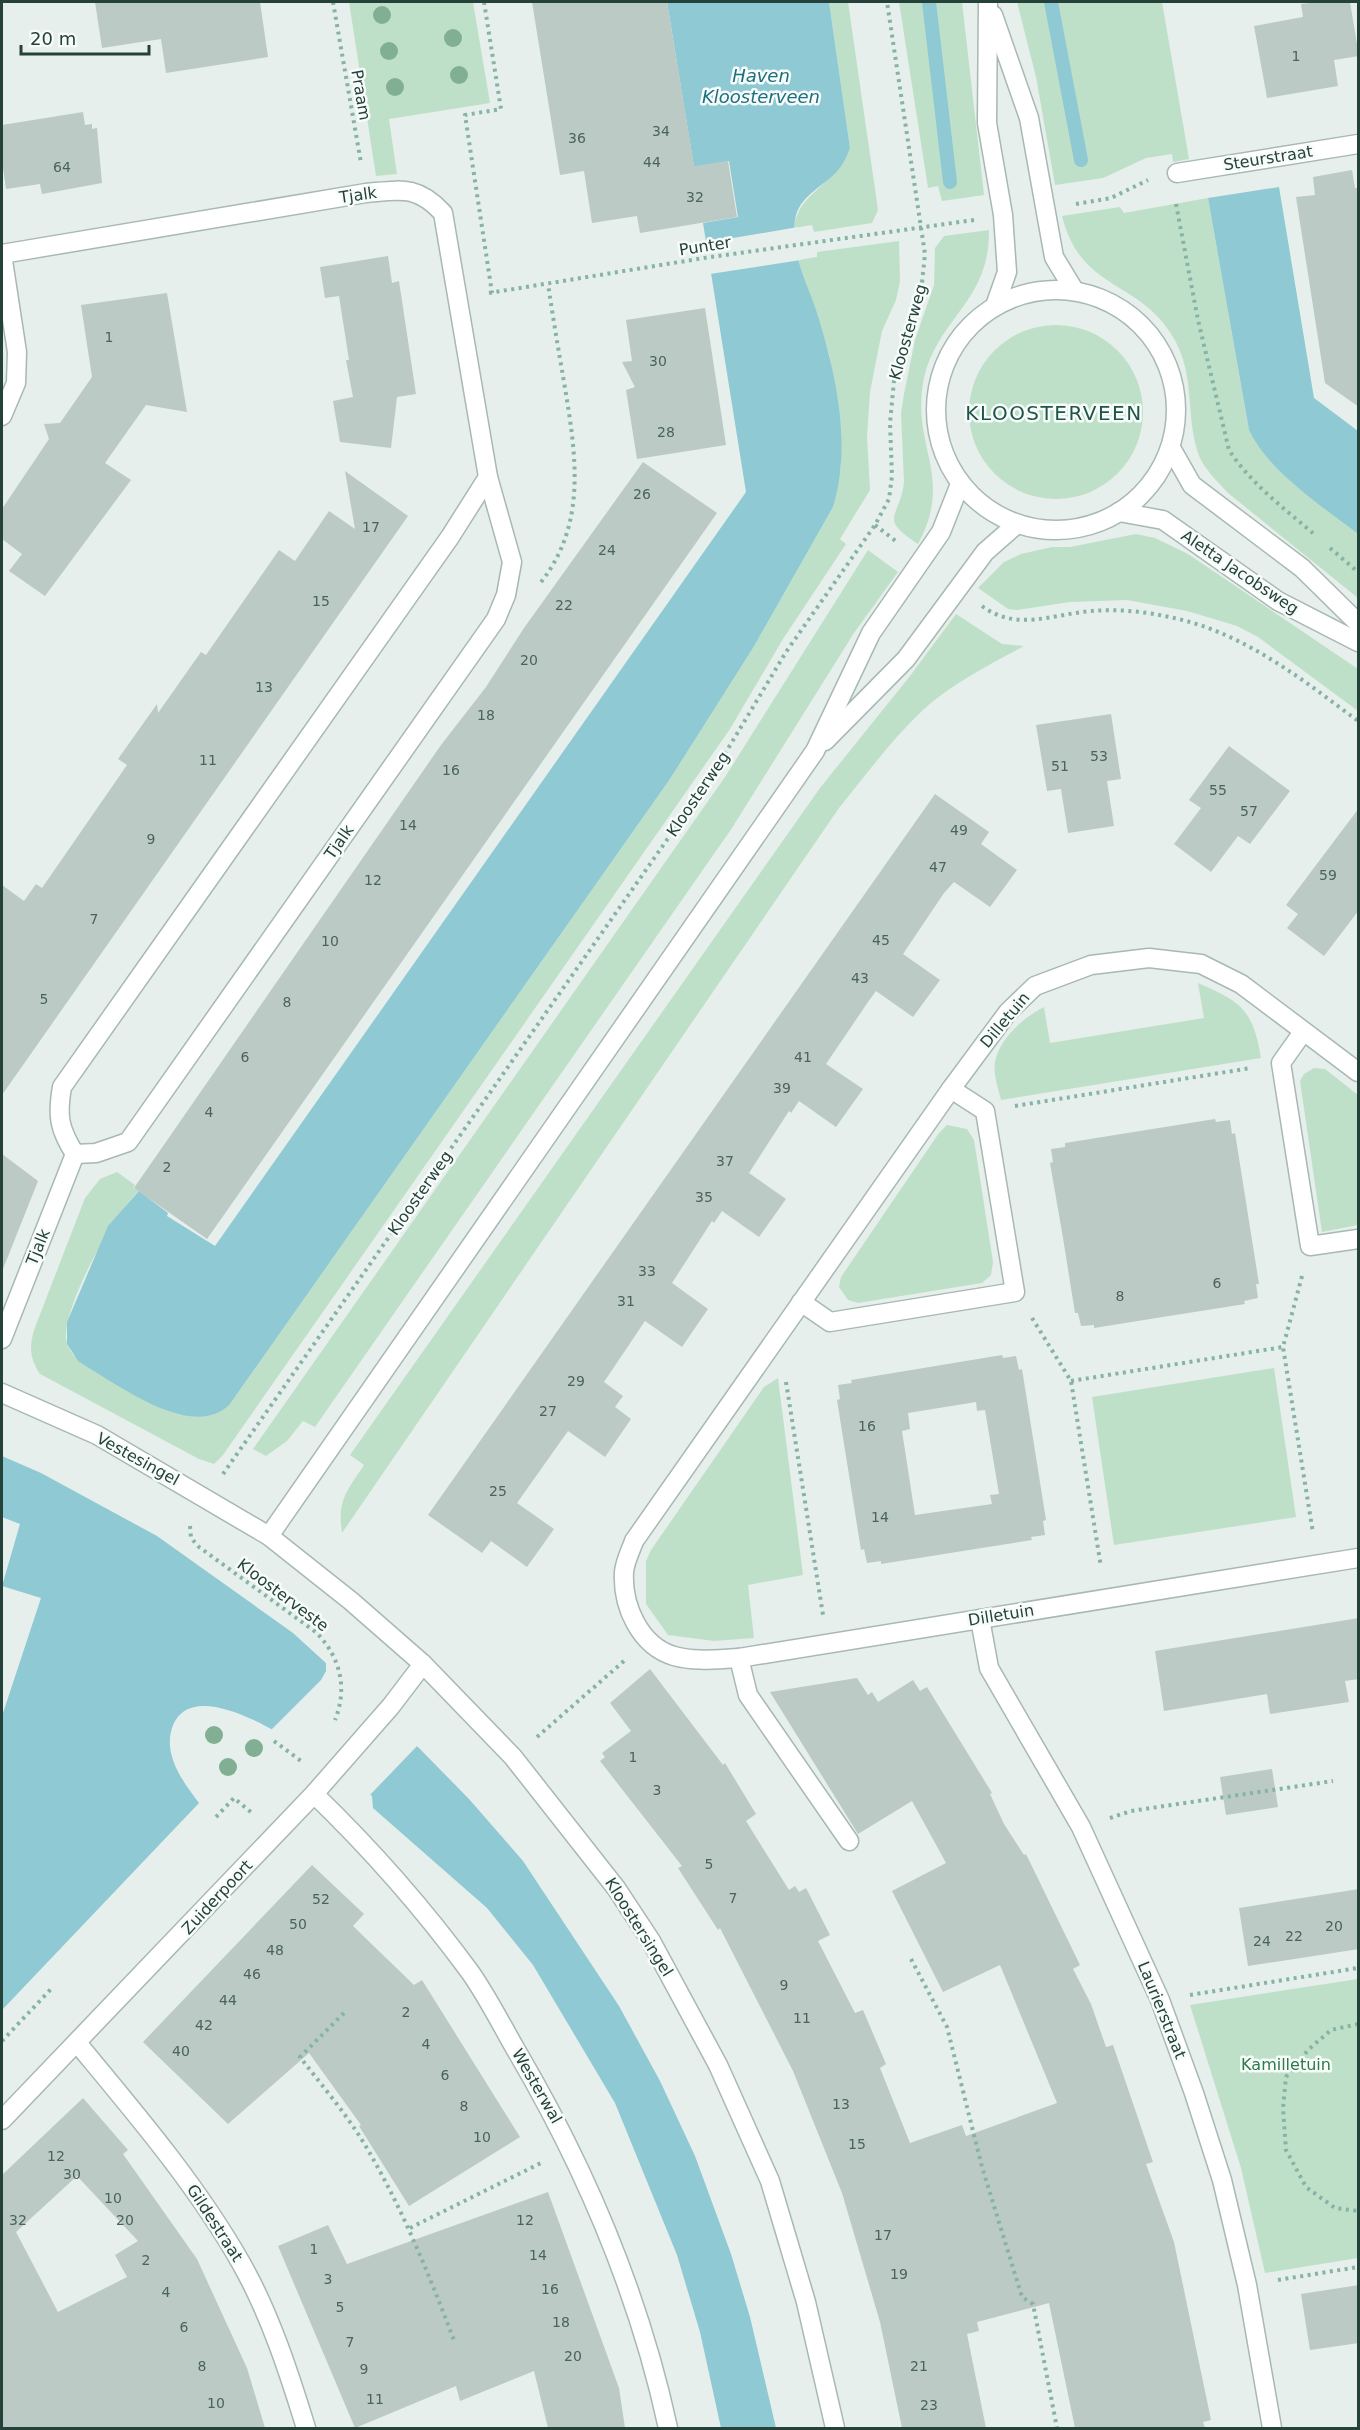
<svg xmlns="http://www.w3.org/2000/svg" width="1360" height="2430" font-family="'DejaVu Sans',sans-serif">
	<rect width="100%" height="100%" fill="#e6efeb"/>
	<g fill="#bfe0c8">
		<path d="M 349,2 L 473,2 L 490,103 L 389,119 L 397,174 L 376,176 Z"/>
		<path d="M 829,2 L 848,2 L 878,210 L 872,223 L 814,232 L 812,225 L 794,228 C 797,205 809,198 824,183 C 834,173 841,159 850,148 Z"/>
		<path d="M 899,2 L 962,2 L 984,195 L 942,201 L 938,186 L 928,188 Z"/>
		<path d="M 1017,2 L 1162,2 L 1189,159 L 1173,162 L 1172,154 L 1146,158 L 1103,178 L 1055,185 L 1036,77 Z"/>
		<path d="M 1208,198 L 1249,430 L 1296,486 L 1358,534 L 1358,598 L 1228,493 C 1217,481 1203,468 1198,453 C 1185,413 1196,376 1173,337 C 1139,279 1081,292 1062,216 L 1120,207 L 1124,213 Z"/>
		<path d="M 989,230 C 990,302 938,317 924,378 C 910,446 955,476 918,544 C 877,517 900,519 904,482 L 901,413 L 904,394 L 915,340 L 934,285 L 935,248 L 944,236 Z"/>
		<path d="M 899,241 L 900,281 L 896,300 L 882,331 L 870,392 L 867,437 L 870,490 L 840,539 L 846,544 L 783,639 L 730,729 L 223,1455 L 214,1464 L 199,1459 L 40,1374 C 30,1359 29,1347 34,1330 L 85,1198 L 100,1179 L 117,1172 L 135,1185 L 133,1188 L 139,1191 C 114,1214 64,1304 66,1338 C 67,1350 77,1360 87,1367 L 163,1409 L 182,1415 L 230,1404 L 670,779 L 753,648 L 833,507 L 841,466 L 838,401 L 829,354 L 798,260 L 817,257 L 817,252 Z"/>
		<circle cx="1056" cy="412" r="87"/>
		<path d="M 1136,534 L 1155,538 L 1188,554 L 1358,669 L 1358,711 L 1258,637 L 1237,626 L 1187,611 L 1127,600 L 1070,602 L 1017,610 L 1008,609 L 978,588 L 1004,562 L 1021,554 L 1052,547 L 1070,547 Z"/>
		<path d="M 868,550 L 898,572 L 854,633 L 732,828 L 315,1427 L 303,1421 L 287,1441 L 266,1456 L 253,1449 L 725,777 Z"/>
		<path d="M 956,614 L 1002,644 L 1024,646 C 989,665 951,684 923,710 C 891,740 866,775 839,808 L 342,1533 C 337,1500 347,1491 364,1465 L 350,1455 L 820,788 L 910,676 Z"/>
		<path d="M 1198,983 C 1242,1002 1253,1010 1261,1058 L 1001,1100 C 998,1088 993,1074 995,1062 C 999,1039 1024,1017 1044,1007 L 1050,1043 L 1204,1018 Z"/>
		<path d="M 1314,1068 L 1325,1069 L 1358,1095 L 1358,1225 L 1322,1232 L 1300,1081 L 1304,1074 Z"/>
		<path d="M 947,1125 L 967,1129 L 974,1140 L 993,1262 L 991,1275 L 982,1283 L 858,1303 L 848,1300 L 839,1287 L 841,1277 L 939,1133 Z"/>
		<path d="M 1274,1368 L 1296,1517 L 1114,1545 L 1092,1397 Z"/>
		<path d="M 778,1378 L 803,1575 L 748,1585 L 754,1638 L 714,1641 L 668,1635 L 646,1604 L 646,1561 L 651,1550 L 764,1387 Z"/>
		<path d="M 1358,1979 L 1358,2258 L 1265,2273 L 1241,2168 L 1190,2005 Z"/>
	</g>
	<g fill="#8ec9d4">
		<path d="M 667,2 L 829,2 L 850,148 C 847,155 844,163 839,169 C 826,185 802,194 796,215 C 788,249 807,282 817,313 C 836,374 852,444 833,507 L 753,648 L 670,779 L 230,1404 C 193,1441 122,1387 87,1367 L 78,1361 L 67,1344 L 67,1322 L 108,1226 L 139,1191 L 168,1213 L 167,1216 L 215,1246 L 746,492 L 703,223 L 738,217 L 729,161 L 694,167 Z"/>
		<path d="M 1279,187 L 1314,398 L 1358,431 L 1358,534 C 1322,506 1269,472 1249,430 L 1208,198 Z"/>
		<path d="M 2,1456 L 41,1473 L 157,1536 L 293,1633 L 419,1748 L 469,1799 L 523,1861 L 619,2006 L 660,2081 L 695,2156 L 731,2254 L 750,2317 L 776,2428 L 721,2428 L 700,2332 L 677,2255 L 615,2103 L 533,1965 L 487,1908 L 373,1808 L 372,1796 C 341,1775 196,1658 172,1728 C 163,1756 184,1783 199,1803 L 2,2010 L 2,1716 L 41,1598 L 2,1586 L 20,1524 L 2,1517 Z"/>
	</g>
	<g fill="#e6efeb">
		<path d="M 798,227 L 801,260 L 710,274 L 704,243 Z"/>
		<path d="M 326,1660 L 419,1744 L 369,1796 L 271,1730 L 321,1680 L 326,1671 Z"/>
	</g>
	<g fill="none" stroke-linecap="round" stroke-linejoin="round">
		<g stroke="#8ec9d4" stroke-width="14">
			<path d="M 929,2 L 950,182"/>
			<path d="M 1051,2 L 1081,160"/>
		</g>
	</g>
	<g fill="#bbcac4" fill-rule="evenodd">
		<path d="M 95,2 L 260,2 L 268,57 L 166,73 L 161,39 L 102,48 Z"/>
		<path d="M 532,2 L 667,2 L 694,166 L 728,161 L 737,217 L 640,233 L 637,216 L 592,223 L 584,171 L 560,175 Z"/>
		<path d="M 1319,2 L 1350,2 L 1359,56 L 1334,60 L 1338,86 L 1267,98 L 1254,26 L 1303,17 L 1301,4 Z"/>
		<path d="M 83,112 L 85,125 L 92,124 L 92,129 L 97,128 L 102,183 L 42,194 L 40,184 L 6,189 L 2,161 L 2,125 Z"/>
		<path d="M 1352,170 L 1355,188 L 1359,188 L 1359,407 L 1325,383 L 1296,197 L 1315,195 L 1313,177 Z"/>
		<path d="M 388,256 L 392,283 L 399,281 L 416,394 L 397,397 L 391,448 L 340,442 L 333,401 L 353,397 L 346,360 L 349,360 L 339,296 L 325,298 L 320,267 Z"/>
		<path d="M 167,293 L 187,412 L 146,405 L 105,463 L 131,480 L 45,596 L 9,571 L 22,554 L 2,539 L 2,509 L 49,439 L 44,424 L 60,423 L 92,377 L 81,305 Z"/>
		<path d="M 705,308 L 726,445 L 637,459 L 626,390 L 635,387 L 622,362 L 632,361 L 626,320 Z"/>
		<path d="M 643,462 L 717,513 L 207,1239 L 134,1188 L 441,745 L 486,687 L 524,628 Z"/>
		<path d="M 345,471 L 408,516 L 2,1095 L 2,885 L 24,901 L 36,884 L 42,888 L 127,765 L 118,759 L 157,704 L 158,713 L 201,652 L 206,655 L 279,550 L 295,561 L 329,511 L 355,529 Z"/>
		<path d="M 1111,714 L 1121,779 L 1107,781 L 1114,826 L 1068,833 L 1061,789 L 1047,791 L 1036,725 Z"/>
		<path d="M 1229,746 L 1290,791 L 1250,844 L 1238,836 L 1211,872 L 1174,844 L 1201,808 L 1189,800 Z"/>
		<path d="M 935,794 L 989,832 L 981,844 L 1017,870 L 990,907 L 954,882 L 944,893 L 903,954 L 940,980 L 913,1017 L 876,991 L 868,1002 L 826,1064 L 863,1089 L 836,1127 L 799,1101 L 791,1113 L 789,1111 L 749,1173 L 786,1199 L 759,1237 L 722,1211 L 714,1223 L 712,1221 L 672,1283 L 708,1309 L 682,1347 L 645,1321 L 604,1382 L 623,1396 L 615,1407 L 631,1419 L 605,1457 L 568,1431 L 517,1503 L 554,1529 L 527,1567 L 491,1541 L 482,1553 L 428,1515 Z"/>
		<path d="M 1359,808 L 1359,910 L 1324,956 L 1287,928 L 1298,914 L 1286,905 Z"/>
		<path d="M 1215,1119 L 1216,1122 L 1230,1120 L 1232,1134 L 1235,1133 L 1259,1284 L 1256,1284 L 1258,1298 L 1244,1301 L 1245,1304 L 1169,1316 L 1094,1328 L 1094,1325 L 1081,1326 L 1078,1313 L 1075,1313 L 1063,1238 L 1050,1163 L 1053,1162 L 1051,1149 L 1065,1147 L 1065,1143 Z"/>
		<path d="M 2,1154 L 38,1181 L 3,1269 L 2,1269 Z"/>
		<path d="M 1002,1355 L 1003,1358 L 1016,1356 L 1019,1370 L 1022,1369 L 1046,1520 L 1043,1521 L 1045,1535 L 1031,1537 L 1032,1540 L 881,1564 L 881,1561 L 867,1563 L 864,1549 L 861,1550 L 837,1400 L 840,1399 L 838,1385 L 852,1383 L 851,1380 ZM 976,1402 L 977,1411 L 985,1410 L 999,1494 L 990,1495 L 992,1504 L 915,1515 L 902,1431 L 910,1429 L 908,1413 Z"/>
		<path d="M 1359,1618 L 1359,1679 L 1345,1681 L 1349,1702 L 1270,1714 L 1267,1694 L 1164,1711 L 1155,1651 Z"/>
		<path d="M 650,1669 L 723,1765 L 725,1763 L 756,1814 L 746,1821 L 789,1890 L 795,1886 L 799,1892 L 806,1888 L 830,1935 L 818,1941 L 855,2013 L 863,2010 L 886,2064 L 880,2068 L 910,2143 L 962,2125 L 966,2136 L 1057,2103 L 1000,1965 L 943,1992 L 892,1891 L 946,1863 L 912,1801 L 858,1834 L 770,1692 L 857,1678 L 868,1695 L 872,1692 L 878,1702 L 913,1680 L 920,1691 L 927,1687 L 992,1793 L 990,1794 L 1004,1824 L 1024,1855 L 1026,1854 L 1080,1965 L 1073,1969 L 1091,2004 L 1106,2047 L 1113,2045 L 1153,2162 L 1146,2164 L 1174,2242 L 1211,2420 L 1203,2422 L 1205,2428 L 1075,2428 L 1049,2303 L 977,2322 L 979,2331 L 967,2334 L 986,2428 L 902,2428 L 880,2322 L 842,2193 L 793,2071 L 720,1928 L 718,1930 L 678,1868 L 682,1866 L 600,1761 L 605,1757 L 602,1753 L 631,1731 L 610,1703 Z"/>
		<path d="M 1272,1769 L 1278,1807 L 1226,1815 L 1220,1777 Z"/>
		<path d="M 312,1865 L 364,1914 L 353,1926 L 414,1985 L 422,1980 L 520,2137 L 409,2206 L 359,2126 L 361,2125 L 309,2053 L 228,2124 L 143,2042 Z"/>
		<path d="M 1359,1889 L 1359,1949 L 1248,1966 L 1239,1908 Z"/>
		<path d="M 83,2098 L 128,2150 L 123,2154 L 197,2259 L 247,2368 L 265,2428 L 2,2428 L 2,2175 ZM 77,2176 L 138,2241 L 115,2255 L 127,2277 L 58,2312 L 16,2232 Z"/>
		<path d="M 548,2192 L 619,2388 L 625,2428 L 548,2428 L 534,2371 L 460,2401 L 456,2386 L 355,2428 L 278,2246 L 328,2225 L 347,2264 Z"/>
		<path d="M 1359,2285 L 1359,2343 L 1310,2350 L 1301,2294 Z"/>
	</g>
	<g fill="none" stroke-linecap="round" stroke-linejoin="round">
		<defs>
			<g id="minor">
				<path d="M 988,2 L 987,123 L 1003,215 L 1007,272 L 996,303"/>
				<path d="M 993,15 L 1029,118 L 1054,257 L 1074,290"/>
				<path d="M 1177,173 L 1358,144"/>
				<path d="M 2,254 L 366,193 C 401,190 417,185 443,213 L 488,477 L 512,562 L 506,595 L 496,619 L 128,1142 L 96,1153 L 75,1154"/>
				<circle cx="1056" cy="410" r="120"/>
				<path d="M 2,416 L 16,383 L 17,352 L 2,254"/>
				<path d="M 1171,448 L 1192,485 L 1302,568 L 1358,623"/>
				<path d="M 1119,512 L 1163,520 L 1278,601 L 1358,642"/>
				<path d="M 825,741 L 906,659 L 985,552 L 1017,524"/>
				<path d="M 1303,1032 L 1281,1063 L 1310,1246 L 1358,1239"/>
				<path d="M 1358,1072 L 1241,984 L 1201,964 L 1149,958 L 1091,965 L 1035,986 L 1008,1012 L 951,1089 L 634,1541 C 631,1550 625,1561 624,1572 C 622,1606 640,1646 674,1656 C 695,1662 717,1659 739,1658 L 1358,1558"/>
				<path d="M 75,1154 C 59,1129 57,1116 62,1087 L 450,537 L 488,477"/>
				<path d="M 801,1302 L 830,1322 L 1015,1292 L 985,1111 L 951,1089"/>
				<path d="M 2,1339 L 75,1154"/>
				<path d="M 2,1393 L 97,1435 L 269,1536 L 351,1601 L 423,1664 L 513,1757 L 616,1888 L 651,1941 L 718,2065 L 770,2181 L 806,2302 L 835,2428"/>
				<path d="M 269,1536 L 815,751 L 871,633 L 941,532 L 960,484"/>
				<path d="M 980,1619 L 989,1668 L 1081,1827 L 1160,2000 L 1194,2093 L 1222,2180 L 1247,2285 L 1272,2428"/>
				<path d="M 739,1658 L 748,1695 L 849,1841"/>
				<path d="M 314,1794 C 370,1848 423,1908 470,1972 C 487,1996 501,2024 516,2050 C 586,2169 639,2294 668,2428"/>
				<path d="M 78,2044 C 136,2114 196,2184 241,2263 C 270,2314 289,2373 306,2428"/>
				<path d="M 2,2120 L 314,1794 L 391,1706 L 423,1664"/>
			</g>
		</defs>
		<use href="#minor" stroke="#a8b8b2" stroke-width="21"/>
		<g stroke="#86b3a5" stroke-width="4" stroke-dasharray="3 4.5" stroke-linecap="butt">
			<path d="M 333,2 L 361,163"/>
			<path d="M 484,2 L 501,109 L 465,115 L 492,293"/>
			<path d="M 1076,204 L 1111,198 L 1148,180"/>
			<path d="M 1176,204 L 1198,320 L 1229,450 C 1251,484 1285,509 1315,535"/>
			<path d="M 489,293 L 704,258 L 974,220"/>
			<path d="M 875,525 L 897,542"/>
			<path d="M 1330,548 L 1358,572"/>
			<path d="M 541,582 C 587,524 576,455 565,388 C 559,353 553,318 548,284"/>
			<path d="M 982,606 C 1017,632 1052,614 1092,611 C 1115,609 1141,611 1164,616 C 1239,629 1299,677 1358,721"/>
			<path d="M 1015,1106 L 1251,1068"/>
			<path d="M 1302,1276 L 1283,1347 L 1313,1533"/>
			<path d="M 1032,1318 L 1071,1381 L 1101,1567"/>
			<path d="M 1071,1381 L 1283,1347"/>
			<path d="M 786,1382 L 823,1615"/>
			<path d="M 223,1474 L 711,777 L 786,652 L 875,525 L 889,499 L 892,476 L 890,423 L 894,381 L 898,357 L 921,292 L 925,254 L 887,2"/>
			<path d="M 190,1526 L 191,1538 L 199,1547 L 317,1633 C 340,1658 348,1687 335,1720"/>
			<path d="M 537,1737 L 624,1661"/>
			<path d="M 274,1741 L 301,1761"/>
			<path d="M 216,1817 L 234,1798 L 252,1813"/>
			<path d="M 1110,1818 L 1131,1811 L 1333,1781"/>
			<path d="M 911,1959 L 947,2027 L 982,2167 L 1022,2297 L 1033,2304 L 1057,2428"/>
			<path d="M 1190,1995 L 1358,1968"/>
			<path d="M 344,2013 L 300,2057 C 323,2087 349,2117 368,2150 C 404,2212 430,2277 455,2343"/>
			<path d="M 1358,2024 L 1331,2030 L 1309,2049 L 1286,2077 L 1283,2108 L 1286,2150 L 1306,2187 L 1335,2208 L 1358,2211"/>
			<path d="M 2,2041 L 52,1988"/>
			<path d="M 410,2228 L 543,2162"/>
			<path d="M 1278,2280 L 1358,2267"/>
		</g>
		<use href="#minor" stroke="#fff" stroke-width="18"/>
	</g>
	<g fill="#80af93">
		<circle cx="382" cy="15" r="9"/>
		<circle cx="453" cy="38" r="9"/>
		<circle cx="389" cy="51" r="9"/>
		<circle cx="459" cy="75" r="9"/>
		<circle cx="395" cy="87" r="9"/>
		<circle cx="214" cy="1735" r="9"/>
		<circle cx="254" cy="1748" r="9"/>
		<circle cx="228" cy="1767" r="9"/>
	</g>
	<g text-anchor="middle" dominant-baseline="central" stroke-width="5" stroke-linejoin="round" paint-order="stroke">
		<g font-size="14" fill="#4a645c">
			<text x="1296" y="56">1</text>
			<text x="661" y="131">34</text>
			<text x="577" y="138">36</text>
			<text x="652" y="162">44</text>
			<text x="62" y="167">64</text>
			<text x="695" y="197">32</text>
			<text x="109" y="337">1</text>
			<text x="658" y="361">30</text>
			<text x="666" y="432">28</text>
			<text x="642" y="494">26</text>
			<text x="371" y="527">17</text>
			<text x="607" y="550">24</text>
			<text x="321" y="601">15</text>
			<text x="564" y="605">22</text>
			<text x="529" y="660">20</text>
			<text x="264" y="687">13</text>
			<text x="486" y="715">18</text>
			<text x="1099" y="756">53</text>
			<text x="208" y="760">11</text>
			<text x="1060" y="766">51</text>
			<text x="451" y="770">16</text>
			<text x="1218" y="790">55</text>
			<text x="1249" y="811">57</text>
			<text x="408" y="825">14</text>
			<text x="959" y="830">49</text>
			<text x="151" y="839">9</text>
			<text x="938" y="867">47</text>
			<text x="1328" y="875">59</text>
			<text x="373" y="880">12</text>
			<text x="94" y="919">7</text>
			<text x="881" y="940">45</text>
			<text x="330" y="941">10</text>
			<text x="860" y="978">43</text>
			<text x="44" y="999">5</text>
			<text x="287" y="1002">8</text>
			<text x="245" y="1057">6</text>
			<text x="803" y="1057">41</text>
			<text x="782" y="1088">39</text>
			<text x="209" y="1112">4</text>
			<text x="725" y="1161">37</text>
			<text x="167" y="1167">2</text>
			<text x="704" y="1197">35</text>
			<text x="647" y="1271">33</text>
			<text x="1217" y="1283">6</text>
			<text x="1120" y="1296">8</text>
			<text x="626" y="1301">31</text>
			<text x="576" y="1381">29</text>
			<text x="548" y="1411">27</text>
			<text x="867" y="1426">16</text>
			<text x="498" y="1491">25</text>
			<text x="880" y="1517">14</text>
			<text x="633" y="1757">1</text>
			<text x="657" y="1790">3</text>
			<text x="709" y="1864">5</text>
			<text x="733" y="1898">7</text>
			<text x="321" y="1899">52</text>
			<text x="298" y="1924">50</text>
			<text x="1334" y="1926">20</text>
			<text x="1294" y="1936">22</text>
			<text x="1262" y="1941">24</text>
			<text x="275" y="1950">48</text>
			<text x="252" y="1974">46</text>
			<text x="784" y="1985">9</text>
			<text x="228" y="2000">44</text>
			<text x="406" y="2012">2</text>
			<text x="802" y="2018">11</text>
			<text x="204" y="2025">42</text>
			<text x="426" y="2044">4</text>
			<text x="181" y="2051">40</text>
			<text x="445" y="2075">6</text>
			<text x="841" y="2104">13</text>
			<text x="464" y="2106">8</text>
			<text x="482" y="2137">10</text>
			<text x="857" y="2144">15</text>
			<text x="56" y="2156">12</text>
			<text x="72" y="2174">30</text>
			<text x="113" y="2198">10</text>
			<text x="18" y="2220">32</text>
			<text x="125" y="2220">20</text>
			<text x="525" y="2220">12</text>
			<text x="883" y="2235">17</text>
			<text x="314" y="2249">1</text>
			<text x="538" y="2255">14</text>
			<text x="146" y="2260">2</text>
			<text x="899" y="2274">19</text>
			<text x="328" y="2279">3</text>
			<text x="550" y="2289">16</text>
			<text x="166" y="2292">4</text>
			<text x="340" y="2307">5</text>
			<text x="561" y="2322">18</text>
			<text x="184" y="2327">6</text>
			<text x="350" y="2342">7</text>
			<text x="573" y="2356">20</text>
			<text x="202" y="2366">8</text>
			<text x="919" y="2366">21</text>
			<text x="364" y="2369">9</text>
			<text x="375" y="2399">11</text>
			<text x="216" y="2403">10</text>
			<text x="929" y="2405">23</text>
		</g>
		<g font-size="16" fill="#24423a" stroke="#f7fbf9">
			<text transform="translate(361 95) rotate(80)">Praam</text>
			<text transform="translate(1268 158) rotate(-9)">Steurstraat</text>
			<text transform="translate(358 195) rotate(-8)">Tjalk</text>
			<text transform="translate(705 246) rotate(-9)">Punter</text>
			<text transform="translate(908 332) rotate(-74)">Kloosterweg</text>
			<text transform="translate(1240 572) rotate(34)">Aletta Jacobsweg</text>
			<text transform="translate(698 794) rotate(-56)">Kloosterweg</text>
			<text transform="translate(339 842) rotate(-55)">Tjalk</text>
			<text transform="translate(1005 1020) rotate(-50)">Dilletuin</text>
			<text transform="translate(420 1193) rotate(-55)">Kloosterweg</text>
			<text transform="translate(38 1247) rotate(-68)">Tjalk</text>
			<text transform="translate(138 1459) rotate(29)">Vestesingel</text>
			<text transform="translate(283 1595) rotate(37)">Kloosterveste</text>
			<text transform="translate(1001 1615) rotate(-9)">Dilletuin</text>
			<text transform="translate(217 1897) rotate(-47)">Zuiderpoort</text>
			<text transform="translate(639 1927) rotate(58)">Kloostersingel</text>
			<text transform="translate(1162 2010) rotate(68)">Laurierstraat</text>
			<text transform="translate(537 2086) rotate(60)">Westerwal</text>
			<text transform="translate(215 2223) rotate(57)">Gildestraat</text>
		</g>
		<g font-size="16" fill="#2d7a4b" stroke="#f7fbf9">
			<text x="1286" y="2064">Kamilletuin</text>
		</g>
		<g font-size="18" font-style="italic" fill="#1c6f80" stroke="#f7fbf9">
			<text x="761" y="75">Haven<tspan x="761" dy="21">Kloosterveen</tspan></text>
		</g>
		<g font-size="20" letter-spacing="1.5" fill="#1f5548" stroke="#f7fbf9">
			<text x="1054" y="413">KLOOSTERVEEN</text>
		</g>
	</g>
	<rect width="1360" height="2430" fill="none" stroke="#24423a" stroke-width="6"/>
	<path d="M21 45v9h128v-9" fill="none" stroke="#24423a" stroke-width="3"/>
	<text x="30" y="45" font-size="18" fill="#24423a" stroke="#f7fbf9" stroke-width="4.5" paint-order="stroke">20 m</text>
</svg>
